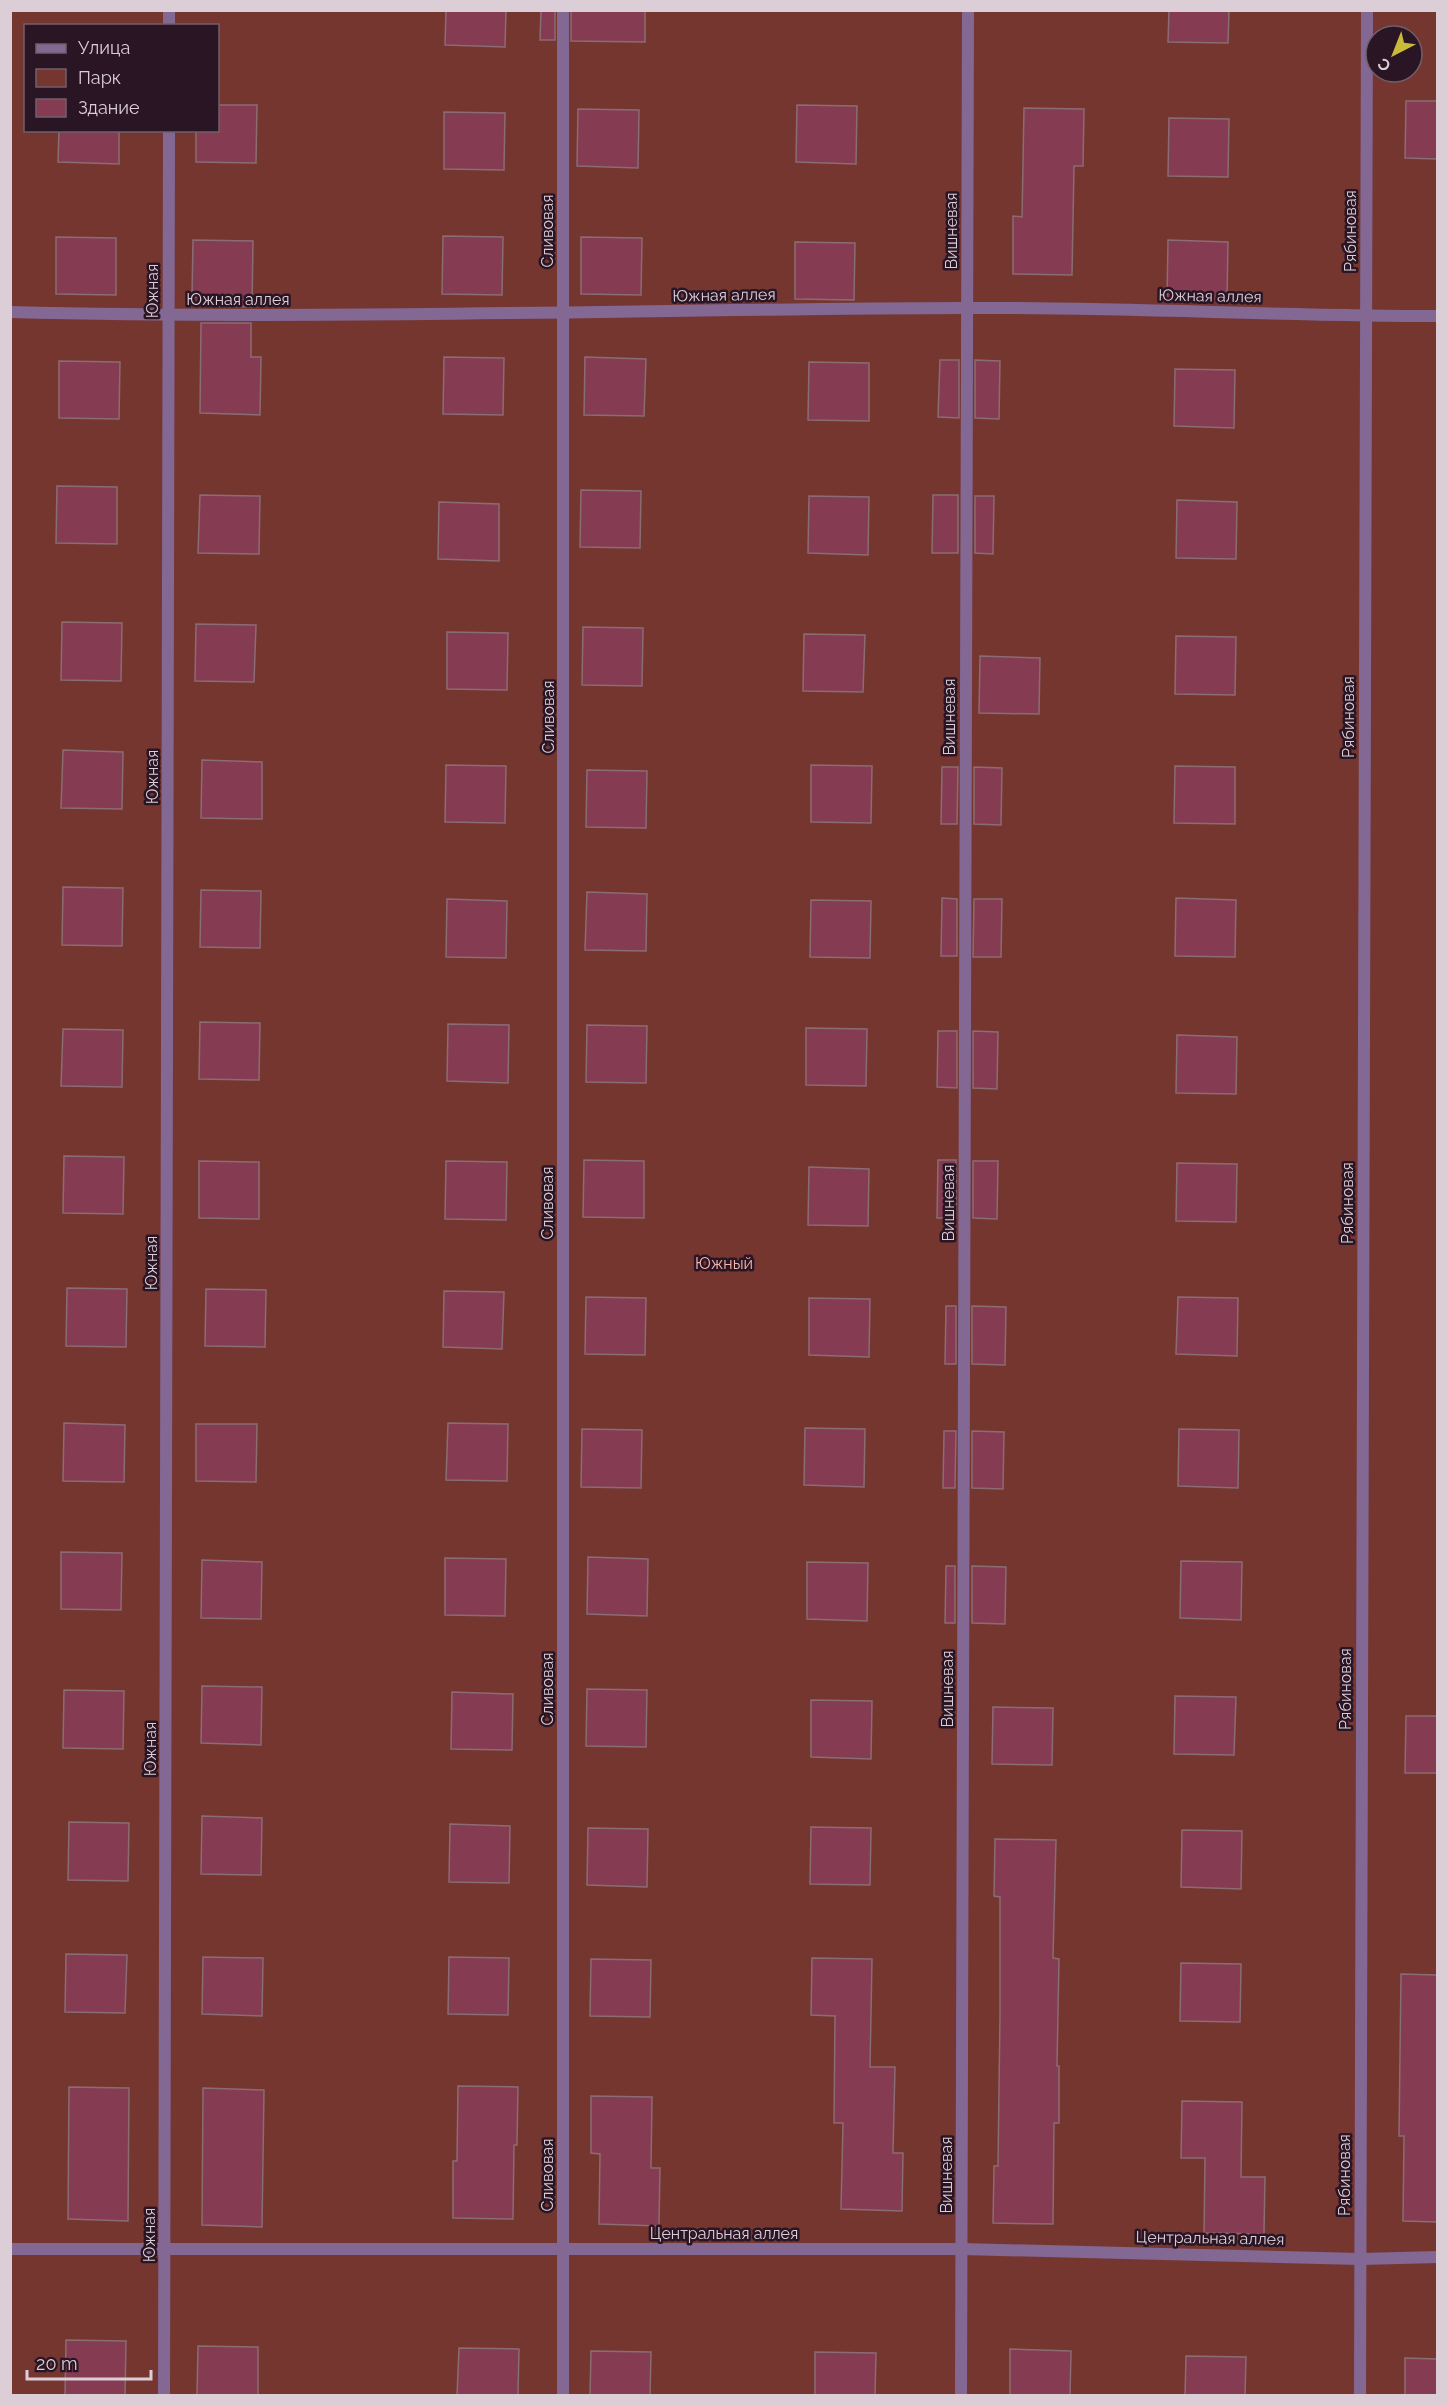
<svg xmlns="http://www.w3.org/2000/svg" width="1448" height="2406" font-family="Raleway,sans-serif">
	<rect width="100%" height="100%" fill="#331f2d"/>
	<path fill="#753630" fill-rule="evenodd" d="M 11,11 L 1437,11 L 1437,2395 L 11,2395 ZM 26,26 L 218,26 L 218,130 L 26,130 ZM 1376,36 L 1412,36 L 1412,72 L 1376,72 Z"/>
	<g fill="#853c53" stroke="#8a6c73" stroke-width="1.5">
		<path d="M 446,10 L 506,10 L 505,47 L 445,45 Z"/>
		<path d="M 541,10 L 555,10 L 555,40 L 540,40 Z"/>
		<path d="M 571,10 L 645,10 L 645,42 L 571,41 Z"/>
		<path d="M 1169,10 L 1229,10 L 1228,43 L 1168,42 Z"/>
		<path d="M 1406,101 L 1437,101 L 1437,159 L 1405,158 Z"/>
		<path d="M 218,105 L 257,105 L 256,163 L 196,162 L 196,130 L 218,130 Z"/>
		<path d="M 797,105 L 857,106 L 856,164 L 796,162 Z"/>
		<path d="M 1024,108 L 1084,109 L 1083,166 L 1074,166 L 1072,275 L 1013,274 L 1013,216 L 1022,217 Z"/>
		<path d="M 578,109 L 639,110 L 638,168 L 577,166 Z"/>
		<path d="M 444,112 L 505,113 L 504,170 L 444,169 Z"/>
		<path d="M 1169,118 L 1229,119 L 1228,177 L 1168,176 Z"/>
		<path d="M 59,130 L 119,130 L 119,164 L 58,162 Z"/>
		<path d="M 443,236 L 503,237 L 502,295 L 442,294 Z"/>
		<path d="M 56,237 L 116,238 L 116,295 L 56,294 Z"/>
		<path d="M 581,237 L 642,238 L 641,295 L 581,294 Z"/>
		<path d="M 193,240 L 253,241 L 252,307 L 202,306 L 202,297 L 192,297 Z"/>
		<path d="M 1168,240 L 1228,242 L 1227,299 L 1167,298 Z"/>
		<path d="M 795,242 L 855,243 L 854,300 L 795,299 Z"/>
		<path d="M 201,323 L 251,323 L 251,357 L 261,357 L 260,415 L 200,413 Z"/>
		<path d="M 444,357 L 504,358 L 503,415 L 443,414 Z"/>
		<path d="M 585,357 L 646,359 L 644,416 L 584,415 Z"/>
		<path d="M 940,360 L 959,360 L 959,418 L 938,417 Z"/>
		<path d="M 975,360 L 1000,361 L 999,419 L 975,418 Z"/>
		<path d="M 59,361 L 120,362 L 119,419 L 59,418 Z"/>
		<path d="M 809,362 L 869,363 L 869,421 L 808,420 Z"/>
		<path d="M 1175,369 L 1235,370 L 1234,428 L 1174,426 Z"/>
		<path d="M 57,486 L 117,487 L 117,544 L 56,543 Z"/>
		<path d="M 581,490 L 641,491 L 640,548 L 580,547 Z"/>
		<path d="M 200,495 L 260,496 L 259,554 L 198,553 Z"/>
		<path d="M 933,495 L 958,495 L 958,553 L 932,553 Z"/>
		<path d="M 809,496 L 869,497 L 868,555 L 808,553 Z"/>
		<path d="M 975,496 L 994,496 L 993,554 L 975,553 Z"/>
		<path d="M 1177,500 L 1237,502 L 1236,559 L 1176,558 Z"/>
		<path d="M 439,502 L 499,504 L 499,561 L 438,559 Z"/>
		<path d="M 62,622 L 122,623 L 121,681 L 61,680 Z"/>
		<path d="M 196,624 L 256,625 L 254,682 L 195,681 Z"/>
		<path d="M 583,627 L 643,628 L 642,686 L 582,685 Z"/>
		<path d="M 447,632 L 508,633 L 507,690 L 447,689 Z"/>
		<path d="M 804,634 L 865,635 L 863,692 L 803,691 Z"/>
		<path d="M 1176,636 L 1236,637 L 1235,695 L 1175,694 Z"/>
		<path d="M 980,656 L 1040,658 L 1039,714 L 979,713 Z"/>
		<path d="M 63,750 L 123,752 L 122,809 L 61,808 Z"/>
		<path d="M 202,760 L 262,762 L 262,819 L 201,818 Z"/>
		<path d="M 446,765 L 506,766 L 505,823 L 445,822 Z"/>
		<path d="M 811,765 L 872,766 L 871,823 L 811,822 Z"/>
		<path d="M 1175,766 L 1235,767 L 1235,824 L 1174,823 Z"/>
		<path d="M 942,767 L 958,767 L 957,824 L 941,824 Z"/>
		<path d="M 974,767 L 1002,768 L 1001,825 L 974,824 Z"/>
		<path d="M 587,770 L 647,771 L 646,828 L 586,827 Z"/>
		<path d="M 63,887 L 123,888 L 122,946 L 62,945 Z"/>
		<path d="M 201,890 L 261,891 L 260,948 L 200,947 Z"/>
		<path d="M 587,892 L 647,894 L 646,951 L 585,950 Z"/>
		<path d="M 942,898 L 957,899 L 957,956 L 941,956 Z"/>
		<path d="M 1176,898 L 1236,900 L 1235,957 L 1175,956 Z"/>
		<path d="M 447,899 L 507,901 L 506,958 L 446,957 Z"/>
		<path d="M 974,899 L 1002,899 L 1001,957 L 973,957 Z"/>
		<path d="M 811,900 L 871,901 L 870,958 L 810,957 Z"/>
		<path d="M 200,1022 L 260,1023 L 259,1080 L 199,1079 Z"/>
		<path d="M 448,1024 L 509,1025 L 508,1083 L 447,1081 Z"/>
		<path d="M 587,1025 L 647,1026 L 646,1083 L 586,1082 Z"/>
		<path d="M 806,1028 L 867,1029 L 866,1086 L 806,1085 Z"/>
		<path d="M 63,1029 L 123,1030 L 122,1087 L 61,1086 Z"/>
		<path d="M 938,1031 L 957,1031 L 957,1088 L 937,1087 Z"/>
		<path d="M 973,1031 L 998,1032 L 997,1089 L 973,1088 Z"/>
		<path d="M 1177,1035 L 1237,1037 L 1236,1094 L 1176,1093 Z"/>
		<path d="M 64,1156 L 124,1157 L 123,1214 L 63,1213 Z"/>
		<path d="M 584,1160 L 644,1161 L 644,1218 L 583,1217 Z"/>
		<path d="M 938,1160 L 956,1160 L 956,1218 L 937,1218 Z"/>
		<path d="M 199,1161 L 259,1162 L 259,1219 L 199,1218 Z"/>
		<path d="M 446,1161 L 507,1162 L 506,1220 L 445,1219 Z"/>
		<path d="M 973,1161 L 998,1161 L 997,1219 L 973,1218 Z"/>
		<path d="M 1177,1163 L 1237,1164 L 1236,1222 L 1176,1221 Z"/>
		<path d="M 809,1167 L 869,1169 L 868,1226 L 808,1225 Z"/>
		<path d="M 67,1288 L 127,1289 L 126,1347 L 66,1346 Z"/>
		<path d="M 206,1289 L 266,1290 L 265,1347 L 205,1346 Z"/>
		<path d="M 444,1291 L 504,1292 L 502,1349 L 443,1347 Z"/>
		<path d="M 586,1297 L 646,1298 L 645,1355 L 585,1354 Z"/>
		<path d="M 1178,1297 L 1238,1298 L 1237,1356 L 1176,1354 Z"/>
		<path d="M 809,1298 L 870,1299 L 869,1357 L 809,1355 Z"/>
		<path d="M 946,1306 L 956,1306 L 956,1364 L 945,1364 Z"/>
		<path d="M 972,1306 L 1006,1307 L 1005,1365 L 972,1364 Z"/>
		<path d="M 64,1423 L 125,1425 L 124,1482 L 63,1481 Z"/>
		<path d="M 448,1423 L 508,1424 L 507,1481 L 446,1480 Z"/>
		<path d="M 196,1424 L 257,1424 L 256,1482 L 196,1481 Z"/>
		<path d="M 805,1428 L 865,1429 L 864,1487 L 804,1485 Z"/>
		<path d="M 582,1429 L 642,1430 L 641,1488 L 581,1487 Z"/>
		<path d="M 1179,1429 L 1239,1430 L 1238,1488 L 1178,1486 Z"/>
		<path d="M 944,1431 L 956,1431 L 955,1488 L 943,1488 Z"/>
		<path d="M 972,1431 L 1004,1432 L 1003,1489 L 972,1488 Z"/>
		<path d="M 61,1552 L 122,1553 L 121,1610 L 61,1609 Z"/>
		<path d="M 588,1557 L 648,1559 L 647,1616 L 587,1614 Z"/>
		<path d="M 445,1558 L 506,1559 L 505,1616 L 445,1615 Z"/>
		<path d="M 202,1560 L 262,1562 L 261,1619 L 201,1618 Z"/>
		<path d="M 1181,1561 L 1242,1562 L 1241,1620 L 1180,1618 Z"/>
		<path d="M 807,1562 L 868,1563 L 867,1621 L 807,1619 Z"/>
		<path d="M 946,1566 L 955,1566 L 955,1623 L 945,1623 Z"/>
		<path d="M 972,1566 L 1006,1567 L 1005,1624 L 972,1623 Z"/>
		<path d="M 202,1686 L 262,1687 L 261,1745 L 201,1743 Z"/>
		<path d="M 587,1689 L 647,1690 L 646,1747 L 586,1746 Z"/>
		<path d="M 64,1690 L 124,1691 L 123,1749 L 63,1748 Z"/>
		<path d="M 452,1692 L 513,1694 L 512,1750 L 451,1749 Z"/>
		<path d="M 1175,1696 L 1236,1697 L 1234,1755 L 1174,1754 Z"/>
		<path d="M 811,1700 L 872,1701 L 871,1759 L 811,1757 Z"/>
		<path d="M 993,1707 L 1053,1708 L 1052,1765 L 992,1764 Z"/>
		<path d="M 1406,1716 L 1437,1716 L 1437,1773 L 1405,1773 Z"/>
		<path d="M 202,1816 L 262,1818 L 261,1875 L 201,1874 Z"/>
		<path d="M 69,1822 L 129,1823 L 128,1881 L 68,1880 Z"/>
		<path d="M 450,1824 L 510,1826 L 509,1883 L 449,1882 Z"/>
		<path d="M 811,1827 L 871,1828 L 870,1885 L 810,1884 Z"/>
		<path d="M 588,1828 L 648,1829 L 647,1887 L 587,1885 Z"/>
		<path d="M 1182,1830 L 1242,1831 L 1241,1889 L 1181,1887 Z"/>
		<path d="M 995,1839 L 1056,1840 L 1053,1958 L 1059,1959 L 1057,2066 L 1059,2066 L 1059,2123 L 1054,2123 L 1053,2224 L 993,2223 L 994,2166 L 998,2166 L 1000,2015 L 1000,1897 L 994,1896 Z"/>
		<path d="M 66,1954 L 127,1955 L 125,2013 L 65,2012 Z"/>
		<path d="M 203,1957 L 263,1958 L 262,2016 L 202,2014 Z"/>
		<path d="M 449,1957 L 509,1958 L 508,2015 L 448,2014 Z"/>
		<path d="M 812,1958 L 872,1959 L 870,2067 L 895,2067 L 893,2153 L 903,2153 L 902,2211 L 841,2209 L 843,2123 L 834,2123 L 835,2016 L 811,2015 Z"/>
		<path d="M 591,1959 L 651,1960 L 650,2017 L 590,2016 Z"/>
		<path d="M 1181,1963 L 1241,1964 L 1240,2022 L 1180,2021 Z"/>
		<path d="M 1401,1974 L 1437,1975 L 1437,2222 L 1403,2221 L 1404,2136 L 1399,2136 Z"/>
		<path d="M 458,2086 L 518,2087 L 517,2145 L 514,2145 L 513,2219 L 453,2218 L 453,2161 L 457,2161 Z"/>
		<path d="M 69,2087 L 129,2088 L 128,2221 L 68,2219 Z"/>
		<path d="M 203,2088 L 264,2090 L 262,2227 L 202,2225 Z"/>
		<path d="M 591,2096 L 652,2097 L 651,2168 L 660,2168 L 659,2226 L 599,2224 L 600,2154 L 591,2153 Z"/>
		<path d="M 1182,2101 L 1242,2102 L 1241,2177 L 1265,2177 L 1264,2234 L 1204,2233 L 1205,2158 L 1181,2158 Z"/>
		<path d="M 66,2340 L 126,2341 L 125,2396 L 65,2396 Z"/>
		<path d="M 198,2346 L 258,2347 L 258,2396 L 197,2396 Z"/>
		<path d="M 459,2348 L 519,2349 L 518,2396 L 457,2396 Z"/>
		<path d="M 1010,2349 L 1071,2351 L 1070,2396 L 1010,2396 Z"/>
		<path d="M 591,2351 L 651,2352 L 650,2396 L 590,2396 Z"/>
		<path d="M 815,2352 L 876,2353 L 875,2396 L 815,2396 Z"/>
		<path d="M 1186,2356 L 1246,2357 L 1245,2396 L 1185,2396 Z"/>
		<path d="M 1405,2358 L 1437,2359 L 1437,2396 L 1405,2396 Z"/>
	</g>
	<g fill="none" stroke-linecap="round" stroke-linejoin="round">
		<g stroke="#836894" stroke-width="12">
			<path d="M 169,10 L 169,26"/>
			<path d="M 10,312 C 329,320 646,309 964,308 C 1122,307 1280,316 1438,316"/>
			<path d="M 10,2249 L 962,2249 L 1360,2259 L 1438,2257"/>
			<path d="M 164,2396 L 169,130"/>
			<path d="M 563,2396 L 563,10"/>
			<path d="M 961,2396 L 968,10"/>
			<path d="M 1360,2396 L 1367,10"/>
		</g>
	</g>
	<g text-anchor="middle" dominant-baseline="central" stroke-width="5" stroke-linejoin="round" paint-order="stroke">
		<g font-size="16" fill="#dbced7" stroke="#291523">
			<text transform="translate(547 231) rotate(-90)">Сливовая</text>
			<text transform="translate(951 231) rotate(-90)">Вишневая</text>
			<text transform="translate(1350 231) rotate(-90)">Рябиновая</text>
			<text transform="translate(152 291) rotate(-90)">Южная</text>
			<text transform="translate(724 295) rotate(-1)">Южная аллея</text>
			<text transform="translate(1210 296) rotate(1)">Южная аллея</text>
			<text x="238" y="299">Южная аллея</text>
			<text transform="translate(548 717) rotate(-90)">Сливовая</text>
			<text transform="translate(949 717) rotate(-90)">Вишневая</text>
			<text transform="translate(1348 717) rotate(-90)">Рябиновая</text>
			<text transform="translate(152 777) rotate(-90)">Южная</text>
			<text transform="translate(547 1203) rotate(-90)">Сливовая</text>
			<text transform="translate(948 1203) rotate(-90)">Вишневая</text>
			<text transform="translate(1347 1203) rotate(-90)">Рябиновая</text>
			<text transform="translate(151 1263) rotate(-90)">Южная</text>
			<text transform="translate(547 1689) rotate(-90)">Сливовая</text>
			<text transform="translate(947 1689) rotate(-90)">Вишневая</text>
			<text transform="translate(1345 1689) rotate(-90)">Рябиновая</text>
			<text transform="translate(150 1749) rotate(-90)">Южная</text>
			<text transform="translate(547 2175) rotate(-90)">Сливовая</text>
			<text transform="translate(946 2175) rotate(-90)">Вишневая</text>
			<text transform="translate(1344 2175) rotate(-90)">Рябиновая</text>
			<text x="724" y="2233">Центральная аллея</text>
			<text transform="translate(149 2235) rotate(-90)">Южная</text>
			<text transform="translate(1210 2238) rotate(1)">Центральная аллея</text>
		</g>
		<g font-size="16" fill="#f8b5ac" stroke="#291523">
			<text x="724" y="1263">Южный</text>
		</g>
	</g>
	<rect width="1448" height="2406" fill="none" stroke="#dbced7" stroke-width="24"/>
	<rect x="24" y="24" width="195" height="108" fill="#291523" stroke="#705f6b" stroke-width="1.5"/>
	<rect x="36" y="44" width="30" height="9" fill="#836894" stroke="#705f6b" stroke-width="1.5"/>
	<text x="78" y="54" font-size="18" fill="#dbced7">Улица</text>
	<rect x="36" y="69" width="30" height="18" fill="#753630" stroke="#705f6b" stroke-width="1.5"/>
	<text x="78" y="84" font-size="18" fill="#dbced7">Парк</text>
	<rect x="36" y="99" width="30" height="18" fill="#853c53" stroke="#705f6b" stroke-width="1.5"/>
	<text x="78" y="114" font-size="18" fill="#dbced7">Здание</text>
	<g transform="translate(1394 54) rotate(222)"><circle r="28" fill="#291523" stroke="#705f6b" stroke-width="1.5"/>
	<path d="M0-4.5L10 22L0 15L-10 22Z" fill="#c9ba3a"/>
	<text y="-9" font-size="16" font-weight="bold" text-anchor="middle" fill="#dbced7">С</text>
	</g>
	<path d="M27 2370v9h124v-9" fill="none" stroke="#dbced7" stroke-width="3"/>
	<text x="36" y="2370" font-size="18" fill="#dbced7" stroke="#291523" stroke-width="4.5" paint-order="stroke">20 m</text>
</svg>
